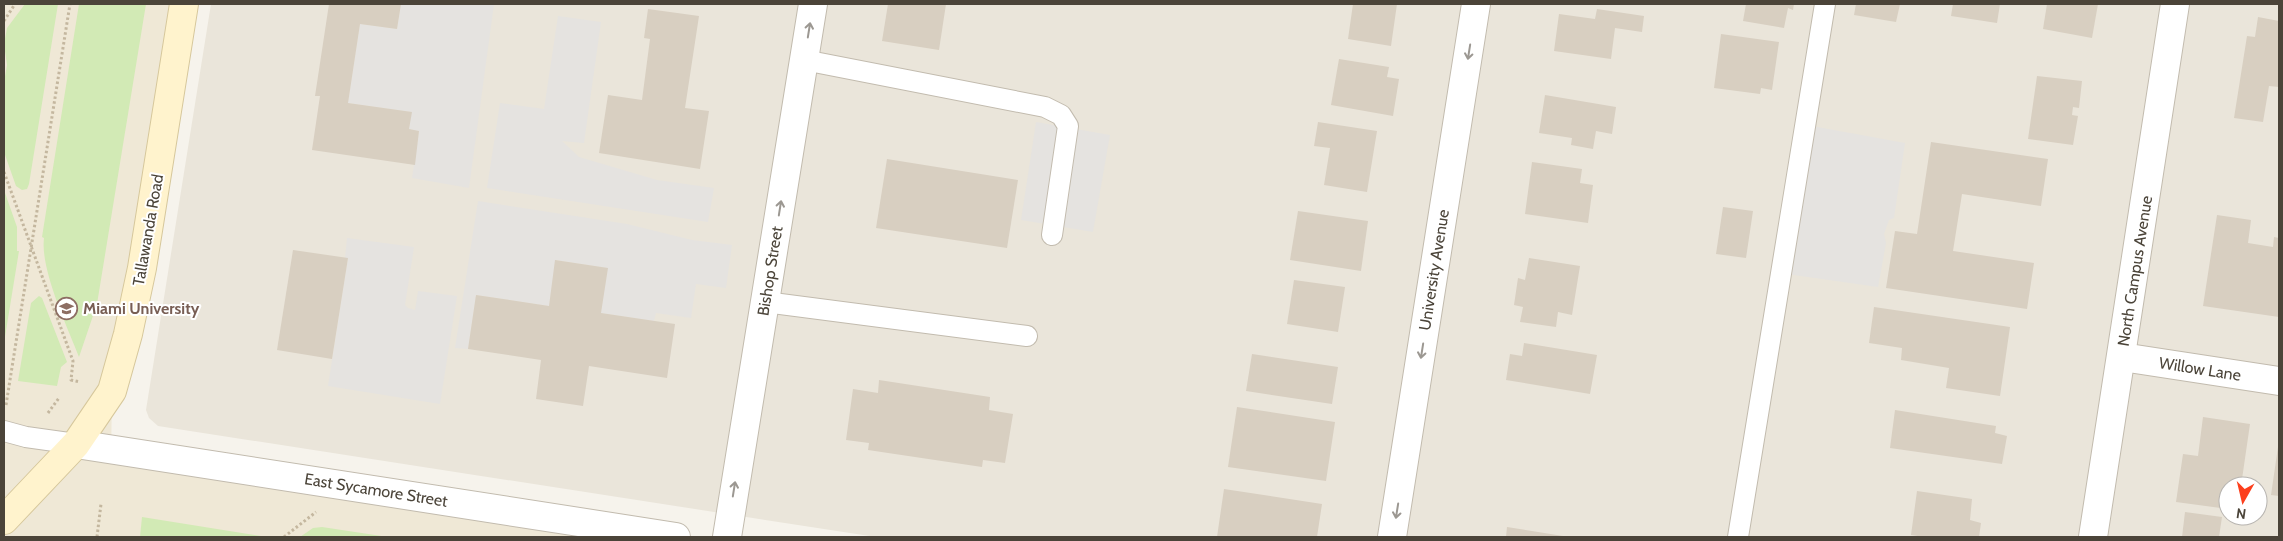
<svg xmlns="http://www.w3.org/2000/svg" width="2283" height="541" font-family="Cabin,sans-serif">
	<rect width="100%" height="100%" fill="#f6f3ec"/>
	<path fill="#eae5da" fill-rule="evenodd" d="M 211,4 L 2279,4 L 2279,537 L 876,537 L 158,426 L 149,418 L 146,410 ZM 2228,486 L 2258,486 L 2258,516 L 2228,516 Z"/>
	<path fill="#efe8d6" d="M 4,4 L 184,4 L 112,391 L 111,461 L 676,537 L 4,537 Z"/>
	<g fill="#d2eab5">
		<path d="M 25,4 L 58,4 L 29,184 L 27,189 L 22,190 L 16,186 L 4,152 L 4,82 L 7,65 L 4,44 L 7,28 Z"/>
		<path d="M 79,4 L 146,4 L 97,304 L 79,357 C 67,326 40,269 44,238 L 42,237 Z"/>
		<path d="M 4,190 L 17,227 L 17,251 L 19,251 L 4,343 Z"/>
		<path d="M 39,296 L 42,298 L 67,362 L 61,367 L 57,386 L 18,381 L 31,303 Z"/>
		<path d="M 142,517 L 261,536 L 263,537 L 140,537 Z"/>
		<path d="M 322,527 L 388,537 L 300,537 L 313,528 Z"/>
	</g>
	<g fill="#e5e3e0">
		<path d="M 401,4 L 494,4 L 469,188 L 412,178 L 419,131 L 409,129 L 411,112 L 348,103 L 360,24 L 397,29 Z"/>
		<path d="M 558,16 L 601,22 L 584,143 L 562,141 L 579,157 L 657,180 L 714,188 L 708,222 L 487,188 L 500,103 L 544,109 Z"/>
		<path d="M 1036,122 L 1110,135 L 1093,232 L 1021,220 Z"/>
		<path d="M 1801,124 L 1905,143 L 1894,218 L 1889,220 L 1884,234 L 1886,243 L 1878,287 L 1773,272 Z"/>
		<path d="M 478,201 L 627,224 L 692,240 L 732,245 L 726,288 L 696,284 L 691,318 L 656,313 L 654,321 L 601,313 L 607,268 L 556,260 L 549,306 L 476,295 L 468,349 L 455,348 Z"/>
		<path d="M 347,238 L 414,247 L 405,305 L 408,308 L 415,310 L 418,291 L 457,296 L 440,404 L 328,386 L 348,258 L 345,258 Z"/>
	</g>
	<g fill="#d8cfc1">
		<path d="M 329,4 L 401,4 L 397,29 L 360,24 L 348,103 L 412,112 L 409,129 L 419,131 L 415,165 L 312,150 L 320,96 L 315,96 Z"/>
		<path d="M 888,4 L 946,4 L 939,50 L 882,41 Z"/>
		<path d="M 1353,4 L 1397,4 L 1391,46 L 1348,39 Z"/>
		<path d="M 1746,4 L 1794,4 L 1793,10 L 1788,8 L 1784,28 L 1743,21 Z"/>
		<path d="M 1856,4 L 1900,4 L 1896,22 L 1854,15 Z"/>
		<path d="M 1953,4 L 2000,4 L 1997,23 L 1951,16 Z"/>
		<path d="M 2047,4 L 2098,4 L 2092,38 L 2043,29 Z"/>
		<path d="M 648,9 L 699,16 L 685,108 L 709,111 L 700,169 L 599,153 L 608,95 L 642,100 L 650,39 L 644,38 Z"/>
		<path d="M 1597,9 L 1644,16 L 1642,32 L 1615,28 L 1611,59 L 1554,51 L 1559,14 L 1595,19 Z"/>
		<path d="M 2258,17 L 2279,21 L 2279,87 L 2269,86 L 2263,122 L 2234,118 L 2247,36 L 2255,37 Z"/>
		<path d="M 1721,34 L 1779,42 L 1772,90 L 1761,88 L 1760,94 L 1714,88 Z"/>
		<path d="M 1339,59 L 1389,67 L 1387,77 L 1399,79 L 1393,116 L 1331,105 Z"/>
		<path d="M 2037,76 L 2082,81 L 2079,108 L 2073,107 L 2072,115 L 2078,116 L 2073,145 L 2028,139 Z"/>
		<path d="M 1545,95 L 1616,107 L 1612,134 L 1596,131 L 1593,149 L 1571,145 L 1572,138 L 1539,133 Z"/>
		<path d="M 1318,122 L 1377,131 L 1367,192 L 1324,185 L 1330,148 L 1314,146 Z"/>
		<path d="M 1931,142 L 2048,159 L 2041,206 L 1962,194 L 1953,251 L 2034,263 L 2027,309 L 1886,288 L 1895,231 L 1917,234 Z"/>
		<path d="M 887,159 L 1018,180 L 1007,248 L 876,228 Z"/>
		<path d="M 1532,162 L 1582,169 L 1580,183 L 1593,185 L 1588,223 L 1525,214 Z"/>
		<path d="M 1723,207 L 1753,211 L 1746,258 L 1716,254 Z"/>
		<path d="M 1298,211 L 1368,221 L 1361,271 L 1290,260 Z"/>
		<path d="M 2217,215 L 2251,220 L 2248,243 L 2273,247 L 2274,237 L 2279,238 L 2279,317 L 2203,306 Z"/>
		<path d="M 293,250 L 348,258 L 332,359 L 277,350 Z"/>
		<path d="M 1529,258 L 1580,266 L 1572,315 L 1558,312 L 1556,327 L 1520,322 L 1523,307 L 1514,305 L 1518,278 L 1525,280 Z"/>
		<path d="M 555,260 L 608,268 L 601,313 L 675,324 L 667,378 L 589,366 L 583,406 L 536,399 L 541,360 L 468,349 L 476,295 L 549,306 Z"/>
		<path d="M 1294,280 L 1345,287 L 1338,332 L 1287,324 Z"/>
		<path d="M 1874,307 L 2010,327 L 2000,396 L 1946,388 L 1949,368 L 1901,360 L 1902,348 L 1869,343 Z"/>
		<path d="M 1524,343 L 1597,355 L 1590,394 L 1506,380 L 1510,354 L 1522,356 Z"/>
		<path d="M 1252,354 L 1338,367 L 1332,404 L 1246,391 Z"/>
		<path d="M 879,380 L 990,397 L 989,410 L 1013,414 L 1005,463 L 983,460 L 982,467 L 868,450 L 869,443 L 846,440 L 853,389 L 878,393 Z"/>
		<path d="M 1237,407 L 1335,422 L 1326,481 L 1228,467 Z"/>
		<path d="M 1895,410 L 1996,426 L 1995,433 L 2007,436 L 2002,464 L 1890,448 Z"/>
		<path d="M 2203,417 L 2250,424 L 2241,486 L 2228,486 L 2228,509 L 2176,502 L 2183,454 L 2198,456 Z"/>
		<path d="M 2278,447 L 2279,448 L 2279,496 L 2271,495 Z"/>
		<path d="M 1224,489 L 1322,504 L 1317,537 L 1217,537 Z"/>
		<path d="M 1917,491 L 1972,499 L 1970,520 L 1981,523 L 1979,537 L 1924,537 L 1911,535 Z"/>
		<path d="M 2185,512 L 2222,517 L 2219,537 L 2182,537 Z"/>
		<path d="M 1507,527 L 1563,536 L 1563,537 L 1506,537 Z"/>
	</g>
	<g fill="none" stroke-linecap="round" stroke-linejoin="round">
		<defs>
			<g id="lane">
				<path d="M 804,60 L 1045,107 L 1061,115 L 1068,126 L 1052,235"/>
				<path d="M 765,302 L 1027,336"/>
				<path d="M 4,431 L 26,437 L 76,444"/>
				<path d="M 1738,537 L 1825,4"/>
			</g>
			<g id="street">
				<path d="M 2122,357 L 2279,381"/>
				<path d="M 76,444 L 676,537"/>
				<path d="M 727,537 L 813,4"/>
				<path d="M 1392,537 L 1476,4"/>
				<path d="M 2093,537 L 2175,4"/>
			</g>
			<path id="secondary" d="M 4,520 L 76,444 L 112,391 L 128,334 L 142,268 L 184,4"/>
		</defs>
		<use href="#lane" stroke="#c2bbae" stroke-width="22"/>
		<use href="#street" stroke="#c2bbae" stroke-width="30"/>
		<use href="#secondary" stroke="#d6c79b" stroke-width="30"/>
		<g stroke="#c4b79f" stroke-width="3" stroke-dasharray="2.5 2.5" stroke-linecap="butt">
			<path d="M 4,21 L 15,4"/>
			<path d="M 4,172 L 73,361 L 71,380 L 80,382"/>
			<path d="M 6,405 L 70,4"/>
			<path d="M 48,413 L 59,398"/>
			<path d="M 97,537 L 101,504"/>
			<path d="M 284,537 L 316,512"/>
		</g>
		<use href="#lane" stroke="#fff" stroke-width="20"/>
		<use href="#street" stroke="#fff" stroke-width="28"/>
		<use href="#secondary" stroke="#fff3cd" stroke-width="28"/>
	</g>
	<defs><path id="oneway-shaft" d="M-6 0H5M1.5-3L5.5 0L1.5 3" fill="none" stroke-width="1.6" stroke-linecap="round" stroke-linejoin="round" transform="scale(1.25)"/></defs>
	<g stroke="#9c9892">
		<use href="#oneway-shaft" transform="translate(809 30) rotate(-81)"/>
		<use href="#oneway-shaft" transform="translate(1469 52) rotate(99)"/>
		<use href="#oneway-shaft" transform="translate(780 208) rotate(-81)"/>
		<use href="#oneway-shaft" transform="translate(1422 351) rotate(99)"/>
		<use href="#oneway-shaft" transform="translate(734 489) rotate(-81)"/>
		<use href="#oneway-shaft" transform="translate(1397 511) rotate(99)"/>
	</g>
	<defs>
		<symbol id="university-ring" viewBox="-11 -11 22 22"><circle r="9.5" fill="#fff" stroke="#8d6e63" stroke-width="1.5"/><path d="M0-5L7-2L0 1L-7-2ZM-4 1L0 2.5L4 1V4Q0 6-4 4Z" fill="#8d6e63"/></symbol>
	</defs>
	<g fill-rule="evenodd">
		<use href="#university-ring" x="54" y="296" width="25" height="25"/>
	</g>
	<g text-anchor="middle" dominant-baseline="central" stroke-width="4" stroke-linejoin="round" paint-order="stroke">
		<g font-size="16" fill="#4b4439" stroke="#fff">
			<text transform="translate(148 230) rotate(-80)">Tallawanda Road</text>
			<text transform="translate(1434 270) rotate(-81)">University Avenue</text>
			<text transform="translate(770 271) rotate(-81)">Bishop Street</text>
			<text transform="translate(2135 271) rotate(-81)">North Campus Avenue</text>
			<text transform="translate(2200 369) rotate(9)">Willow Lane</text>
			<text transform="translate(376 490) rotate(9)">East Sycamore Street</text>
		</g>
		<g font-size="16" font-weight="bold" fill="#785e54" stroke="#fff" text-anchor="start">
			<text x="83" y="308">Miami University</text>
		</g>
	</g>
	<rect width="2283" height="541" fill="none" stroke="#4b4439" stroke-width="10"/>
	<g transform="translate(2243 501) rotate(188)"><circle r="24" fill="#ffffff" stroke="#b7b4b0"/>
	<path d="M0-4L9 19L0 12L-9 19Z" fill="#fc3f1d"/>
	<text y="-8" font-size="14" font-weight="bold" text-anchor="middle" fill="#4b4439">N</text>
	</g>
</svg>
